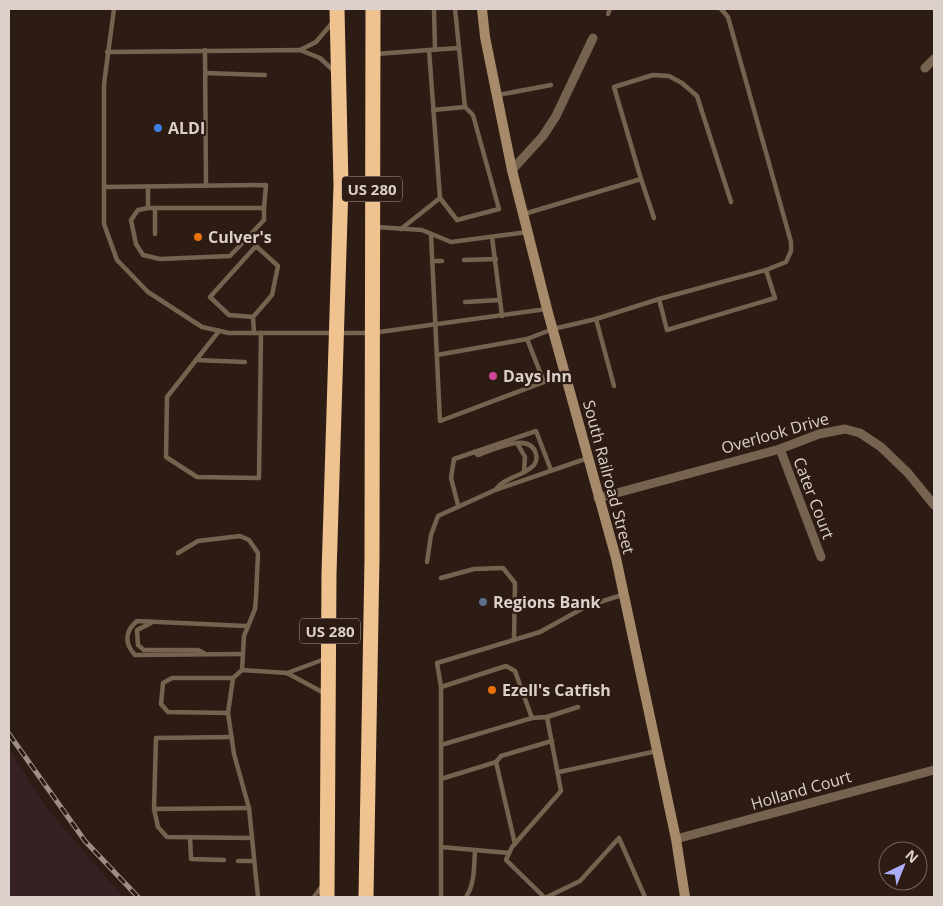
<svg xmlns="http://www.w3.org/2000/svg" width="943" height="906" font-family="'Open Sans',sans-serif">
	<rect width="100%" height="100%" fill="#2c1c13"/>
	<path fill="#352123" d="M 9,749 L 50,812 L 123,897 L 9,897 Z"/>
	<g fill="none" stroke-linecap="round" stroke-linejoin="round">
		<g stroke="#756350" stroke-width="4.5">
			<path d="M 114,9 L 104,84 L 104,224 L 117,260 L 148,292 L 202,327 L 229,333 L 372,333 L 547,309"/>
			<path d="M 434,9 L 435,50"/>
			<path d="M 455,9 L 459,48"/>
			<path d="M 721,9 L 728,17 L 791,242 L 791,251 L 786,262 L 766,270 L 659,299 L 667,330 L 775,298 L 766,270"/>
			<path d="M 608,14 L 610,9"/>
			<path d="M 205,50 L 206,186"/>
			<path d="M 300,50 L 316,42 L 333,22"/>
			<path d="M 429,50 L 459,48 L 465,107"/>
			<path d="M 107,52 L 300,50 L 320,58 L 334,71"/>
			<path d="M 376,54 L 429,50 L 440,198 L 401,229"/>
			<path d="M 205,73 L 265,75"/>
			<path d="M 498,95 L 551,85"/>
			<path d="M 433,110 L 465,107 L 473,115 L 499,209 L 457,220 L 440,198"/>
			<path d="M 641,179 L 614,87 L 653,75 L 669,76 L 682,83 L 697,96 L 731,202"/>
			<path d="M 104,187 L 266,185 L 264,208 L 148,208 L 148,187"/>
			<path d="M 148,208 L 138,210 L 131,220 L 136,244 L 143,255 L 160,259 L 230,256 L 264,220 L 264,208"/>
			<path d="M 524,214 L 641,179 L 654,218"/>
			<path d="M 376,227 L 422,230 L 451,242 L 528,232"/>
			<path d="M 155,234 L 155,208"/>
			<path d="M 431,234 L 440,421 L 544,382 L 565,379"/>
			<path d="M 492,237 L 502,316"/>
			<path d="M 464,260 L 496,259"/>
			<path d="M 432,261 L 442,261"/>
			<path d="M 465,302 L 500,300"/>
			<path d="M 253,317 L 229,315 L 210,297 L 256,246 L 278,266 L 272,295 L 253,317 L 254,333"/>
			<path d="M 219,331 L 167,397 L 166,457 L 197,477 L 259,478 L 261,333"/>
			<path d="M 527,339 L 544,382"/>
			<path d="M 437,355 L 527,339 L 553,329 L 596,319"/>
			<path d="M 196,360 L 245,362"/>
			<path d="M 614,386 L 596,319 L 659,299"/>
			<path d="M 517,443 L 525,457 L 524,472"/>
			<path d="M 474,452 L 478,455 C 493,450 530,431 536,454 C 537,458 537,461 534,465 C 523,477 506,476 496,489"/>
			<path d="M 458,505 L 451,478 L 454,459 L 536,431 L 551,470"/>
			<path d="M 178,553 L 198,541 L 240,536 L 249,540 L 258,553 L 256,598 L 255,609 L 244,636 L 242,670"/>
			<path d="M 427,562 L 431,535 L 438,516 L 495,490 L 588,458"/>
			<path d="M 441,578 L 474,569 L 503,568 L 515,583 L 514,640"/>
			<path d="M 151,623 L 137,630 L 138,645 L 144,650 L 198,650 L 204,653"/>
			<path d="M 242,654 L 135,655 C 124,643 125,631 137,621 L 246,626"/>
			<path d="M 287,673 L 325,659"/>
			<path d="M 441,687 L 506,666 L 515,671 L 532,718"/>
			<path d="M 228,713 L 168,712 L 161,704 L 163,683 L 172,678 L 233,678"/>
			<path d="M 232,737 L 156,738 L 154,809 L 249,808"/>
			<path d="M 441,745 L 532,718 L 547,717"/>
			<path d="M 496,762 L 515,844"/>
			<path d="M 559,772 L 657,751"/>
			<path d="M 441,779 L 496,762 L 501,756 L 552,741"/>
			<path d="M 154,809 L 158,827 L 167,837 L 252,838"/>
			<path d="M 190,837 L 191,859 L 224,860"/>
			<path d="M 441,847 L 509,853"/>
			<path d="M 238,861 L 254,861"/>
			<path d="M 258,897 L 249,808 L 234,754 L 228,713 L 233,678 L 242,670 L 287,673 L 324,693"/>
			<path d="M 314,897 L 322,886"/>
			<path d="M 441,897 L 441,687 L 437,663 L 540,632 L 587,606 L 622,595"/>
			<path d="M 466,897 C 475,884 474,866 475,850"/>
			<path d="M 544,897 L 506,860 L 512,847 L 561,791 L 547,717 L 578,707"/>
			<path d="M 547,897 L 580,881 L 619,838 L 645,897"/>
		</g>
		<g stroke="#756350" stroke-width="9">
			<path d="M 925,68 L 934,59"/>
			<path d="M 512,170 L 543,136 L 556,116 L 593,38"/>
			<path d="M 780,449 L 821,557"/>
			<path d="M 598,498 L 780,449 L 819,434 L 845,429 L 860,433 L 881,447 L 908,473 L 934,505"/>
			<path d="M 676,839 L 934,770"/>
		</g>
		<path stroke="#a68a6a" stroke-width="10" d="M 482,9 L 485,37 L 512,170 L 547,309 L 616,558 L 676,839 L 685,897"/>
		<g stroke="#efc290" stroke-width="15">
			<path d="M 327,897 L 329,574 L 341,185 L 337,9"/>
			<path d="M 366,897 L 372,559 L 373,9"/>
		</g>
		<defs>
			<path id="rail" d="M 9,734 L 85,841 L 138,897"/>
		</defs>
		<use href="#rail" stroke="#9d8f88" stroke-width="5"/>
		<use href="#rail" stroke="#2c1c13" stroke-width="3" stroke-dasharray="9" stroke-linecap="butt"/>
	</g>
	<circle fill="#3f7fe0" stroke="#2c1c13" stroke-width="2" cx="158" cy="128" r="5"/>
	<g fill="#e8710a" stroke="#2c1c13" stroke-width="2">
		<circle cx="198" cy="237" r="5"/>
		<circle cx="492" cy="690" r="5"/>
	</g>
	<circle fill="#d1479c" stroke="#2c1c13" stroke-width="2" cx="493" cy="376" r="5"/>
	<circle fill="#5c6f8a" stroke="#2c1c13" stroke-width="2" cx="483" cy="602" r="5"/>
	<g text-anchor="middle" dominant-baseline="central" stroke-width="4.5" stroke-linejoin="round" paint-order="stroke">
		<g fill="#2c1c13" stroke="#a79a93" stroke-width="1">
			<rect x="342" y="176.5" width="60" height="25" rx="4"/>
			<rect x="300" y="618.5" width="60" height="25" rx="4"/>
		</g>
		<g font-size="15" font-weight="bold" fill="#dcd0ca">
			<text x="372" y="189">US 280</text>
			<text x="330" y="631">US 280</text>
		</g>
		<g font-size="16" font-weight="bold" fill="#dcd0ca" stroke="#2c1c13" text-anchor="start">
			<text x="168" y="128">ALDI</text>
			<text x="208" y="237">Culver's</text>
			<text x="503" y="376">Days Inn</text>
			<text x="493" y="602">Regions Bank</text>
			<text x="502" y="690">Ezell's Catfish</text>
		</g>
		<g font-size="16" fill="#dcd0ca" stroke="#2c1c13">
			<text transform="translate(775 433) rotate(-16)">Overlook Drive</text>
			<text transform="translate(609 477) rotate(75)">South Railroad Street</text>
			<text transform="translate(814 498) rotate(69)">Cater Court</text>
			<text transform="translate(801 790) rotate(-16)">Holland Court</text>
		</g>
	</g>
	<rect width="943" height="906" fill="none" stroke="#dcd0ca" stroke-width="20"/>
	<g transform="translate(903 866) rotate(43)"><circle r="24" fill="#2c1c13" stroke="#72645c"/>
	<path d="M0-4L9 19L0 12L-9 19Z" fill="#abaffb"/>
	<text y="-8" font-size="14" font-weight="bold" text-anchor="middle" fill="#dcd0ca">N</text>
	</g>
</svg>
